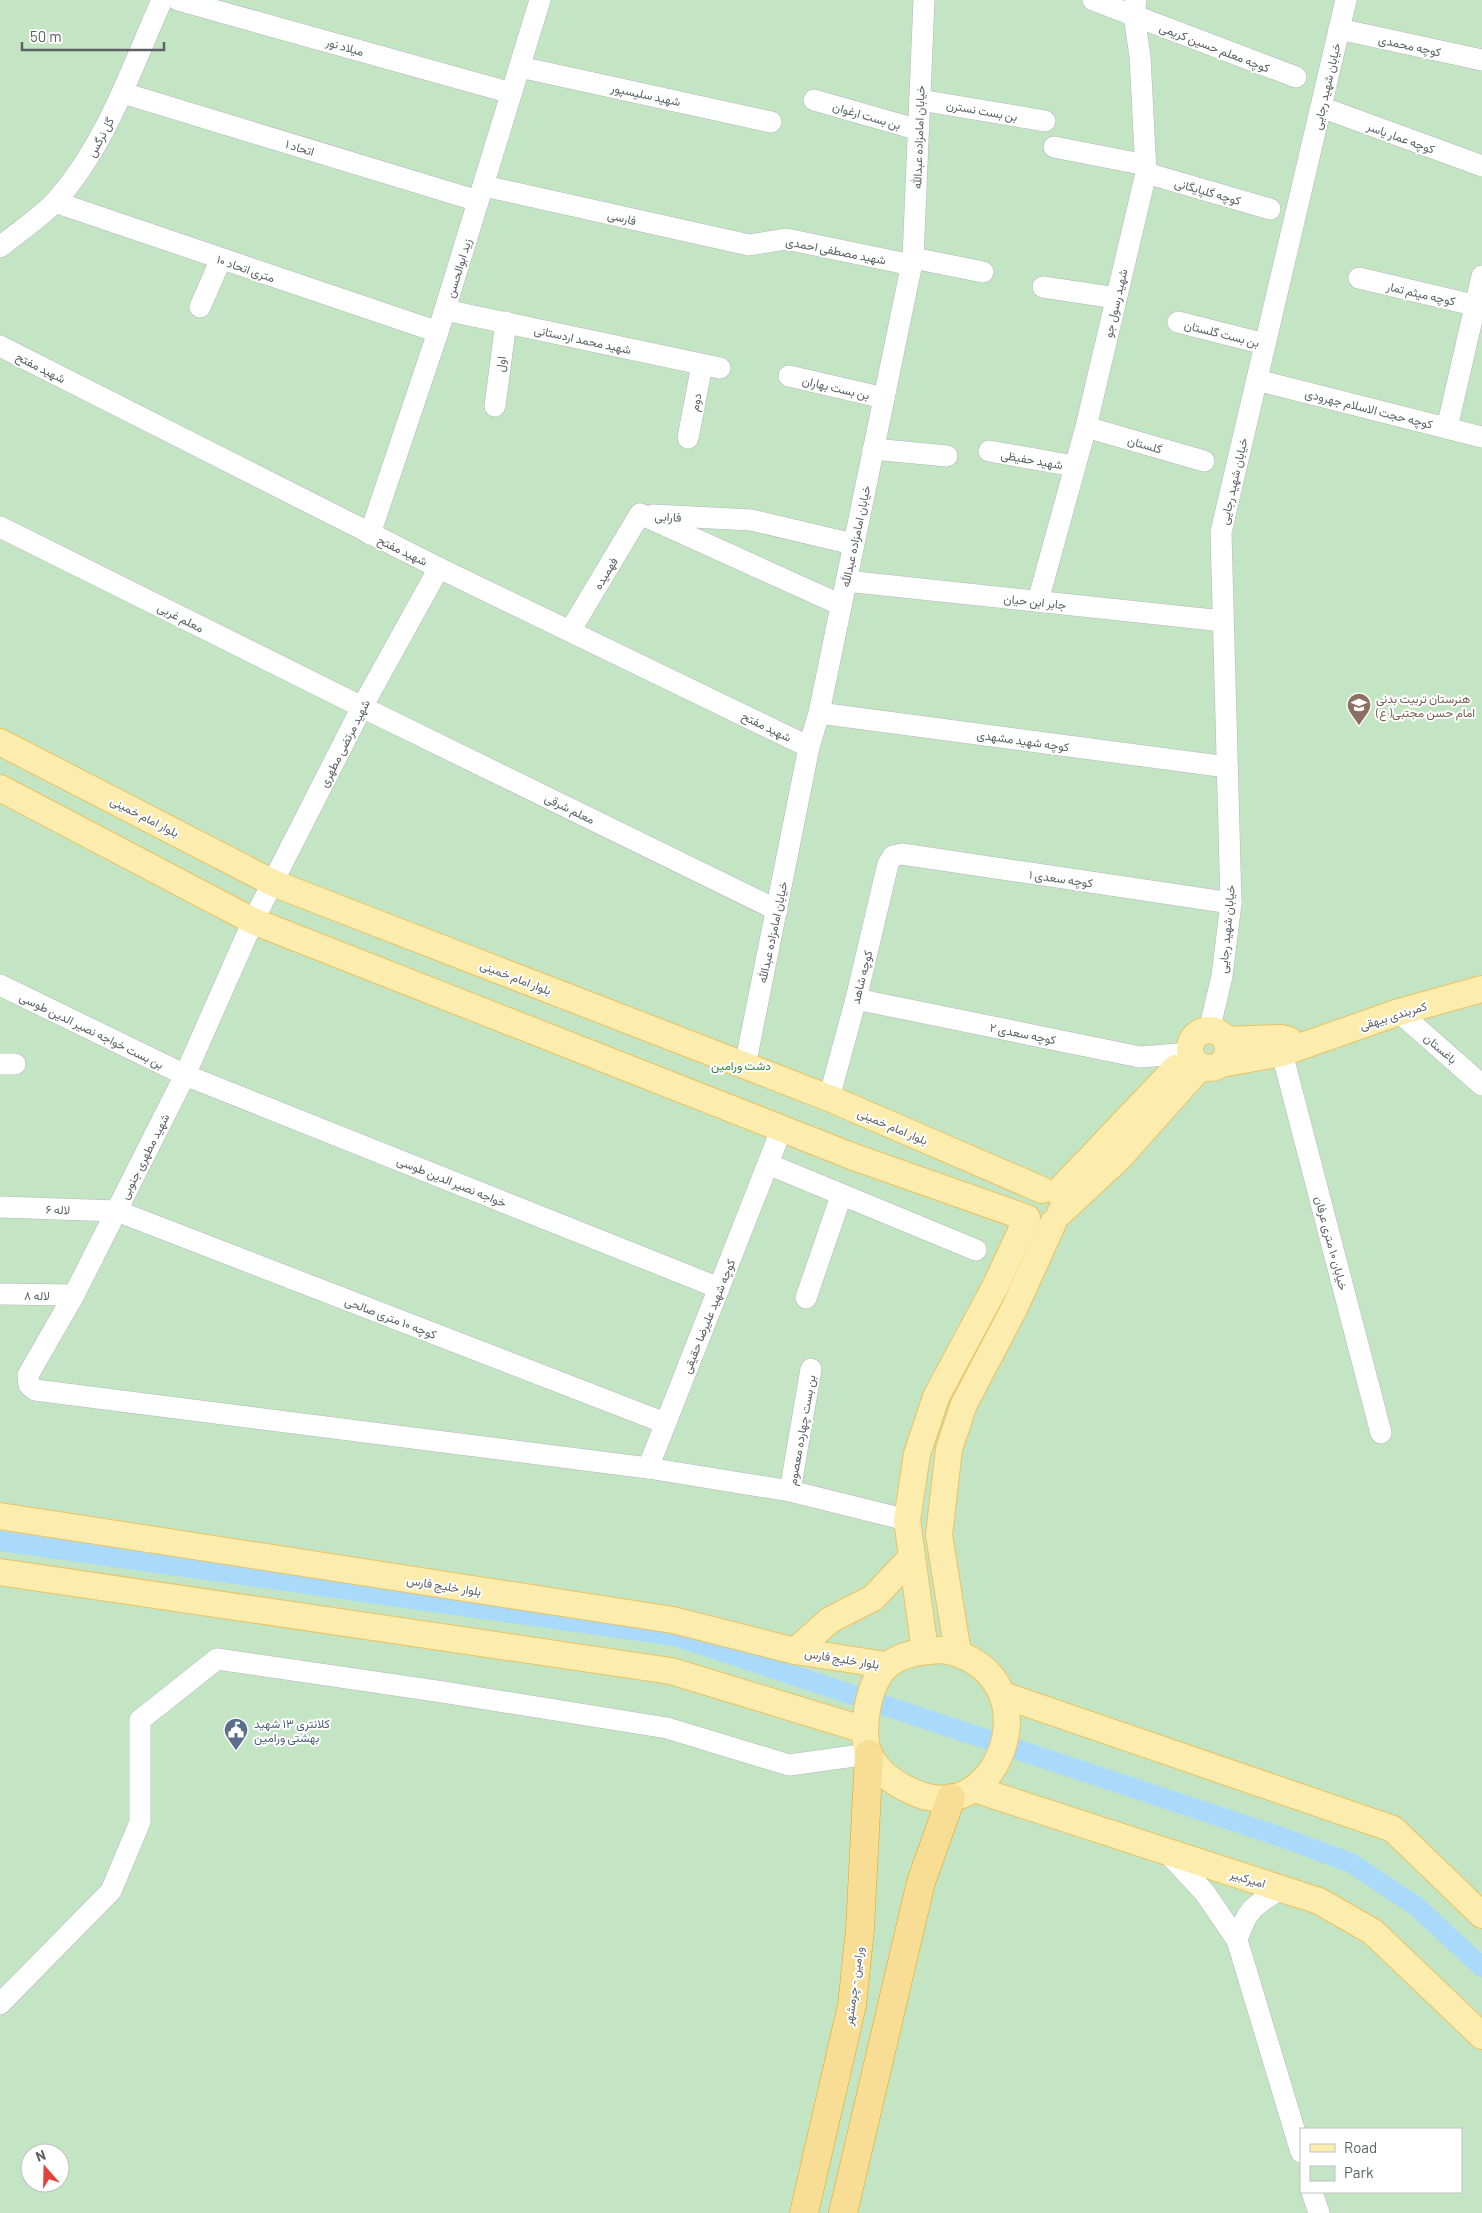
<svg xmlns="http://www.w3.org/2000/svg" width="1482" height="2213" font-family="Barlow,Vazirmatn,sans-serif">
	<rect width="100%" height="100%" fill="#efede6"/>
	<path fill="#c4e5c4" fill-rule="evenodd" d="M 0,0 L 1482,0 L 1482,2213 L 0,2213 ZM 1301,2129 L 1461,2129 L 1461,2192 L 1301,2192 ZM 30,2153 L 60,2153 L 60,2183 L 30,2183 Z"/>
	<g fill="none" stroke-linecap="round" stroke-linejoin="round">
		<path stroke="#aadafb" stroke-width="20" d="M 0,1541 L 675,1636 L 1284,1838 L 1351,1863 L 1416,1906 L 1482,1967"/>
		<defs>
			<g id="minor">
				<path d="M 178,0 L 511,93"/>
				<path d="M 1093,0 L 1296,77"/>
				<path d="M 1339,29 L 1482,60"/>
				<path d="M 520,67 L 771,122"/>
				<path d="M 123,93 L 478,201"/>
				<path d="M 814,100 L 919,130"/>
				<path d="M 920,100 L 1045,121"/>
				<path d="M 1321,107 L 1482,166"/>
				<path d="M 1054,147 L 1146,165"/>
				<path d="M 1146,173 L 1270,209"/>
				<path d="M 484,186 L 749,245 L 786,239 L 912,265"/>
				<path d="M 55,202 L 438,332"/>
				<path d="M 0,247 C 18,232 40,218 56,201 C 107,143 131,69 162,0"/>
				<path d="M 913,258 L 983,272"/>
				<path d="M 1359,278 L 1482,307"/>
				<path d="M 1043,287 L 1116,298"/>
				<path d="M 200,307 L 221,259"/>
				<path d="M 445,310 L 720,368"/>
				<path d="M 1178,322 L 1265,344"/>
				<path d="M 0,346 L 439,568 L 809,747"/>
				<path d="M 789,376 L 884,398"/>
				<path d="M 1257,380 L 1482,437"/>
				<path d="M 495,406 L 506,322"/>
				<path d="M 1086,427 L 1204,461"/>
				<path d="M 1447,428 L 1482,276"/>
				<path d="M 688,438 L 702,365"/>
				<path d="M 873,449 L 947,456"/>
				<path d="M 989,451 L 1074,466"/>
				<path d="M 640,514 L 841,605"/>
				<path d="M 653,515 L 751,520 L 853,544"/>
				<path d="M 0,527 L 362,707 L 777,910"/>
				<path d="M 370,534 L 438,332 L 540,0"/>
				<path d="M 439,568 L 362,707 L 253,921 L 185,1075 L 74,1295 L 28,1375 L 29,1385 L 35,1390 L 648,1468 L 790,1491 L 907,1520"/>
				<path d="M 846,581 L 1223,621"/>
				<path d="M 1038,601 L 1086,427 L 1146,173 L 1140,56 L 1134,16 L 1136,0"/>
				<path d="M 570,631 L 640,514"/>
				<path d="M 819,713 L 1227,767"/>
				<path d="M 0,985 L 185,1075 L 719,1288"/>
				<path d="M 856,999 L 1140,1057 L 1191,1053"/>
				<path d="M 1399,1012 L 1482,1085"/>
				<path d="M 1209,1031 L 1222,976 L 1231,903 L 1221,532 L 1346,0"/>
				<path d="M 1282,1053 L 1381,1433"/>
				<path d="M 0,1064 L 15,1064"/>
				<path d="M 745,1066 L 809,747 L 819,713 L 913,258 L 924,0"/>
				<path d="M 829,1098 L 856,999 L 888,864 L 893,856 L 902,854 L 1231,903"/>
				<path d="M 768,1164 L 976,1250"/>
				<path d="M 0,1207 L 117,1211 L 665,1423"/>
				<path d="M 0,1294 L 74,1295"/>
				<path d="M 806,1298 L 841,1196"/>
				<path d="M 648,1468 L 782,1128"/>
				<path d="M 790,1491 L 811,1369"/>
				<path d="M 1166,1851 L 1205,1893 L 1237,1940 L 1301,2152"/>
				<path d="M 1237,1940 C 1248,1907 1254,1906 1282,1888"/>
				<path d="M 0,2004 L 111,1891 L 140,1822 L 140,1720 L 217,1659 L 443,1692 L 667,1728 L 789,1765 L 869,1754"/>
				<path d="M 1312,2192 L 1319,2213"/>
			</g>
			<g id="major">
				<path d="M 0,742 L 273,883 L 829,1098 L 1042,1190"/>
				<path d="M 0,788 L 253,921 L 854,1157 L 1027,1218 L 996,1285 L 936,1397 L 917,1454 L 907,1520 L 925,1651"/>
				<circle cx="1209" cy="1049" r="19"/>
				<path d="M 1226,1040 L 1282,1038 L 1289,1040"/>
				<path d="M 1221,1064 L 1282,1053 L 1399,1012 L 1482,989"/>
				<path d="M 1058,1192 L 1176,1068"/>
				<path d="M 1060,1213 L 1119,1158 L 1201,1066"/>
				<path d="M 0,1516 L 673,1620 L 795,1651 L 886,1665"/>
				<path d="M 0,1572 L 671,1671 L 865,1730"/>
				<path d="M 942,1650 C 1000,1659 1023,1714 995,1765 C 986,1781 970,1795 951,1798 C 923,1803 881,1780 869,1754 C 859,1732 869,1679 888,1665 C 903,1653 923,1651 942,1650 Z"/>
				<path d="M 795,1651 L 830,1620 L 873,1598 L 912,1557"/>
				<path d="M 958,1653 L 939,1535 L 949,1449 L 964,1404 L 1015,1307 L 1053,1223"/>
				<path d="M 1003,1695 L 1393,1829 L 1482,1915"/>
				<path d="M 974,1789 L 1319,1901 L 1373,1932 L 1482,2036"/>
			</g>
			<g id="highway">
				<path d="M 804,2213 L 852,2005 L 860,1929 L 869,1754"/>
				<path d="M 843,2213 L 921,1882 L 951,1798"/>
			</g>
		</defs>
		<use href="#minor" stroke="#b3b6ba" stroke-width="22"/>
		<use href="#major" stroke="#ecc262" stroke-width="28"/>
		<use href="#highway" stroke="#eba00a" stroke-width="29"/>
		<use href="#minor" stroke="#fff" stroke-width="21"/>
		<use href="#major" stroke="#fcedae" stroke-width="26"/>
		<use href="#highway" stroke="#f8dd94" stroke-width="28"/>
	</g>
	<defs>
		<symbol id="school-pin" viewBox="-11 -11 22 30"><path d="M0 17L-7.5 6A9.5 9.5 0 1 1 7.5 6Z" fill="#8d6e63" stroke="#fff"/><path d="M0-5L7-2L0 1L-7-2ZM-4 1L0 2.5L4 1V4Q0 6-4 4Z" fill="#fff"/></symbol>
		<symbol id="civic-pin" viewBox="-11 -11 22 30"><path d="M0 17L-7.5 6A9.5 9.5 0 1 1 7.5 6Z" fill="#5c6f8a" stroke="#fff"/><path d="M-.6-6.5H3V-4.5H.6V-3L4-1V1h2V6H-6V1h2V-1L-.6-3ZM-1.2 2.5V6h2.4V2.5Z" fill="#fff"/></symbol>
	</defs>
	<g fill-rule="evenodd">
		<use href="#school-pin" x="1345" y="691" width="28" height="38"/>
		<use href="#civic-pin" x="222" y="1716" width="28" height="38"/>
	</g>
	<g text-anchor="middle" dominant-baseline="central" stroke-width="4" stroke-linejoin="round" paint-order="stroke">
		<g font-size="12" fill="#5d6166" stroke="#fff">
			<text transform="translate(1410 45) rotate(12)">کوچه محمدی</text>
			<text transform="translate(345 46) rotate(16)">میلاد نور</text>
			<text transform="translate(1215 47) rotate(21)">کوچه معلم حسین کریمی</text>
			<text transform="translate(1326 86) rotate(-77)">خیابان شهید رجایی</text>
			<text transform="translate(646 94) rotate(12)">شهید سلیسپور</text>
			<text transform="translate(982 110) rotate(10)">بن بست نسترن</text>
			<text transform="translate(867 115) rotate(16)">بن بست ارغوان</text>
			<text transform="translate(100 137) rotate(-62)">گل نرگس</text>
			<text transform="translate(918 137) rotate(-88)">خیابان امامزاده عبدالله</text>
			<text transform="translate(1401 137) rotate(20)">کوچه عمار یاسر</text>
			<text transform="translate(300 147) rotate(17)">اتحاد ۱</text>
			<text transform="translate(1208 191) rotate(16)">کوچه گلپایگانی</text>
			<text transform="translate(622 217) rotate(13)">فارسی</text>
			<text transform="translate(836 250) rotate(11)">شهید مصطفی احمدی</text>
			<text transform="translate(246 268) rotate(19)">۱۰ متری اتحاد</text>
			<text transform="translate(458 268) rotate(-73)">زید ابوالحسن</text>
			<text transform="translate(1421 293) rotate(13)">کوچه میثم تمار</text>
			<text transform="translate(1115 303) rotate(-77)">شهید رسول جو</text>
			<text transform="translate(1222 333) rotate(14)">بن بست گلستان</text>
			<text transform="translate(583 339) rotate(12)">شهید محمد اردستانی</text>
			<text transform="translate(500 364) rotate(-83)">اول</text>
			<text transform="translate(41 367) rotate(27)">شهید مفتح</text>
			<text transform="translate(836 387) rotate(13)">بن بست بهاران</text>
			<text transform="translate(695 402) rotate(-79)">دوم</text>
			<text transform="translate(1369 408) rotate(14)">کوچه حجت الاسلام جهرودی</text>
			<text transform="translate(1145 444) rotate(16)">گلستان</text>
			<text transform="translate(1032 459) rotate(10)">شهید حفیظی</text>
			<text transform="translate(1233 481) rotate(-77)">خیابان شهید رجایی</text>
			<text transform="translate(668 516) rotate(3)">فارابی</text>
			<text transform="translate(855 536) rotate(-78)">خیابان امامزاده عبدالله</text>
			<text transform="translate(403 550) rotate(26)">شهید مفتح</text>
			<text transform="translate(605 573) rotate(-59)">فهمیده</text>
			<text transform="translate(1035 601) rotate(6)">جابر ابن حیان</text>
			<text transform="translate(181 617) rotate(27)">معلم غربی</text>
			<text transform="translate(767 726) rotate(26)">شهید مفتح</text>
			<text transform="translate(1023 740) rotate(8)">کوچه شهید مشهدی</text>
			<text transform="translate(344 743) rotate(-63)">شهید مرتضی مطهری</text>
			<text transform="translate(570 808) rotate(26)">معلم شرقی</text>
			<text transform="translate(145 816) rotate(27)">بلوار امام خمینی</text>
			<text transform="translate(1061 878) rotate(8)">کوچه سعدی ۱</text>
			<text transform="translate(1226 929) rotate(-85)">خیابان شهید رجایی</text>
			<text transform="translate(772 932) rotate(-78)">خیابان امامزاده عبدالله</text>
			<text transform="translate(516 977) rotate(21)">بلوار امام خمینی</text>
			<text transform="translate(861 977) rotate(-76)">کوچه شاهد</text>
			<text transform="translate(1393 1015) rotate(-17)">کمربندی بیهقی</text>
			<text transform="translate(92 1030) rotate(26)">بن بست خواجه نصیر الدین طوسی</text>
			<text transform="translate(1023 1033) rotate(11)">کوچه سعدی ۲</text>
			<text transform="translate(1441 1048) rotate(41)">باغستان</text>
			<text transform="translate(893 1126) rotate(23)">بلوار امام خمینی</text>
			<text transform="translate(144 1156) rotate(-63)">شهید مطهری جنوبی</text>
			<text transform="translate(452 1181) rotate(22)">خواجه نصیر الدین طوسی</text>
			<text transform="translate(58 1209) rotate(2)">لاله ۶</text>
			<text transform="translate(1332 1243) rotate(75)">خیابان ۱۰ متری عرفان</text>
			<text transform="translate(37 1295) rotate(1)">لاله ۸</text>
			<text transform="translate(708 1316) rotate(-68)">کوچه شهید علیرضا حقیقی</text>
			<text transform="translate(391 1317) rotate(21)">کوچه ۱۰ متری صالحی</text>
			<text transform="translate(801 1430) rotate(-80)">بن بست چهارده معصوم</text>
			<text transform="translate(444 1585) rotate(9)">بلوار خلیج فارس</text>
			<text transform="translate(842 1658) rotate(9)">بلوار خلیج فارس</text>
			<text transform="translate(1248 1878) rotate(17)">امیرکبیر</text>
			<text transform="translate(853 1986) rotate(-82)">ورامین - چرمشهر</text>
		</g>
		<g font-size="12" fill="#785e54" stroke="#fff" text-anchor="start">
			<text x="1376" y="698">هنرستان تربیت بدنی<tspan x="1376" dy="14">امام حسن مجتبی( ع)</tspan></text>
		</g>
		<g font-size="12" fill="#38823a" stroke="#fff">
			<text x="741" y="1065">دشت ورامین</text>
		</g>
		<g font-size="12" fill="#4e5e75" stroke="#fff" text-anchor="start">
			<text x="254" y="1723">کلانتری ۱۳ شهید<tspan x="254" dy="14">بهشتی ورامین</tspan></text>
		</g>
	</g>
	<rect x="1300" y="2128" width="162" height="65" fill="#ffffff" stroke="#bec0c2"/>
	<rect x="1310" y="2144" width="25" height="8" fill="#fcedae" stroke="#bec0c2"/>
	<text x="1344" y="2153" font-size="15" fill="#5d6166">Road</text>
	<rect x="1310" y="2166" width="25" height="15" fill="#c4e5c4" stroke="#bec0c2"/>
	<text x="1344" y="2178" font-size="15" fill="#5d6166">Park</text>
	<g transform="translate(45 2168) rotate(340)"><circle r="24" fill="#ffffff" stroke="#bec0c2"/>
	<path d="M0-4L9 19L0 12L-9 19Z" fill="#e24239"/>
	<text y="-8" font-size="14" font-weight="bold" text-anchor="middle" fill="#5d6166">N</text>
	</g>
	<path d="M22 42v8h142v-8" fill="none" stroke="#5d6166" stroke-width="2.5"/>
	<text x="30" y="42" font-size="15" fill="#5d6166" stroke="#ffffff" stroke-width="4" paint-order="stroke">50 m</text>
</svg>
